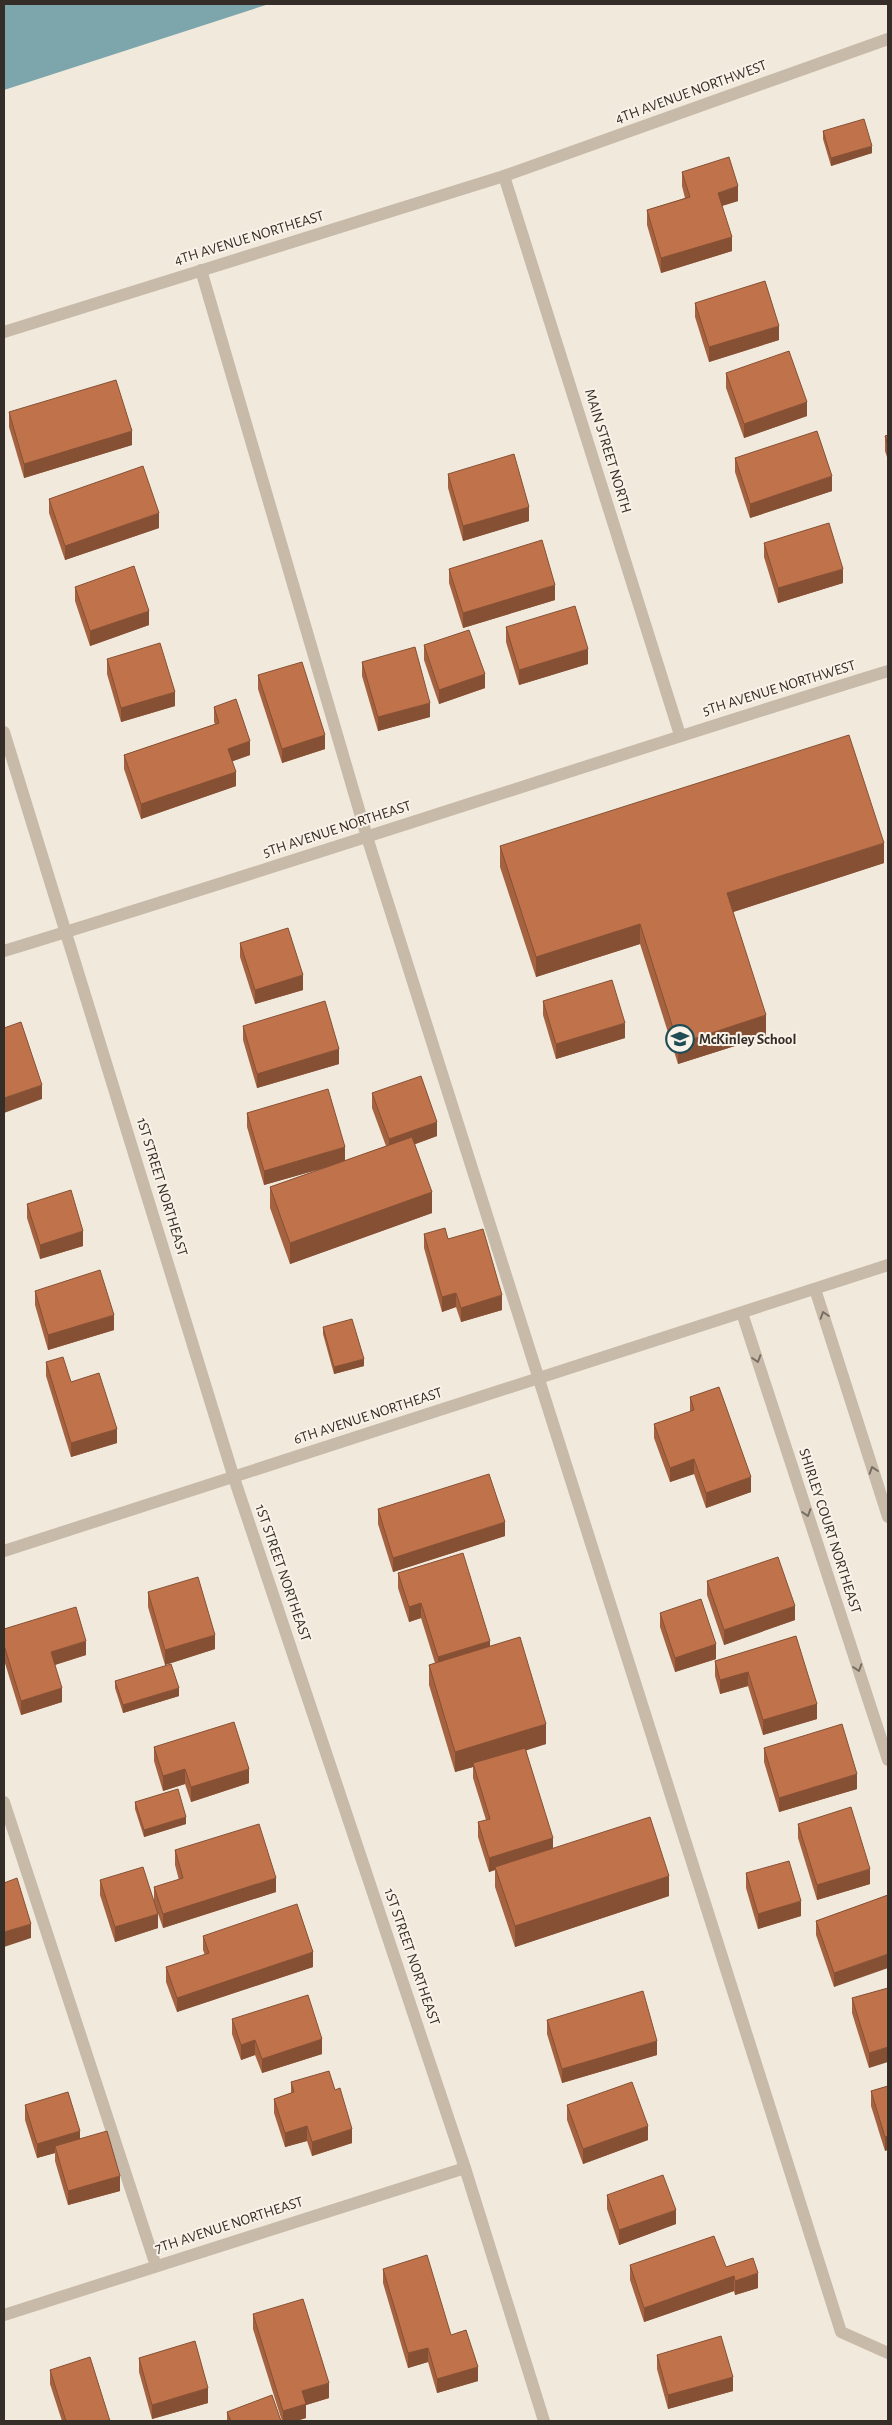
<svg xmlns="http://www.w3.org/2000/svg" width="892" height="2425" font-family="'Alegreya Sans',sans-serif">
	<rect width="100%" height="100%" fill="#f1e9dc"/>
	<path fill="#7ca6ac" d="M 4,4 L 269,4 L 4,90 Z"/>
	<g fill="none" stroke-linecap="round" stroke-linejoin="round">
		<g stroke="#c8baa9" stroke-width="12">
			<path d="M 504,176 L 680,735"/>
			<path d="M 201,270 L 367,837 L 841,2332 L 888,2353"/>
			<path d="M 4,332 L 504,176 L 888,39"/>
			<path d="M 4,732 L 233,1475 L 465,2168 L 544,2421"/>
			<path d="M 4,951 C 299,861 593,762 888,671"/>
			<path d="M 815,1289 L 888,1517"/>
			<path d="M 742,1313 L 888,1760"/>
			<path d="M 4,1551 L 888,1265"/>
			<path d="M 4,1802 L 156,2266"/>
			<path d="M 4,2315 L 465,2168"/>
		</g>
	</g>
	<g fill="#a56240">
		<path d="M 823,131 L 872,153 L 831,166 L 823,139 Z"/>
		<path d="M 682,172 L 738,201 L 722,206 L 732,251 L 661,273 L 647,225 L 647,210 L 685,198 L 682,186 Z"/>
		<path d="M 695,303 L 779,340 L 709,362 L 695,317 Z"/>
		<path d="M 726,373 L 807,416 L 744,438 L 726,388 Z"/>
		<path d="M 9,412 L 132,445 L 24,478 L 9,427 Z"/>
		<path d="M 888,435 L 888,460 L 885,451 L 885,436 Z"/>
		<path d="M 735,458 L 832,491 L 750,518 L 735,472 Z"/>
		<path d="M 448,474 L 529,521 L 463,541 L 448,488 Z"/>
		<path d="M 49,499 L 159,528 L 65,560 L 49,513 Z"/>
		<path d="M 764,543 L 843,583 L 778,603 L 764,557 Z"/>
		<path d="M 449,569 L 555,600 L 463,628 L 449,583 Z"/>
		<path d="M 75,587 L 149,625 L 90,646 L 75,601 Z"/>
		<path d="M 506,627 L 588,664 L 519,685 L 506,642 Z"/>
		<path d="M 424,645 L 485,688 L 439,704 L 424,660 Z"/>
		<path d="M 107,659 L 175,706 L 121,722 L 107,674 Z"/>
		<path d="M 362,662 L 430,717 L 378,731 L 362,676 Z"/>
		<path d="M 258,675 L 325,749 L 282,763 L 258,689 Z"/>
		<path d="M 214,707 L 250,755 L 232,761 L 236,786 L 141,819 L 124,769 L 124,755 L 215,724 L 214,722 Z"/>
		<path d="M 500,846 L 884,863 L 733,912 L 766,1036 L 678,1064 L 640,944 L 536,977 L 500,867 Z"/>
		<path d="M 240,943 L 303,990 L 255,1004 L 240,957 Z"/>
		<path d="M 543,1001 L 625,1038 L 556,1059 L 543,1015 Z"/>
		<path d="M 243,1026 L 339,1064 L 257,1088 L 243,1040 Z"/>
		<path d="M 372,1093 L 437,1136 L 415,1144 L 432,1213 L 290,1264 L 270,1208 L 270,1187 L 334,1165 L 264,1185 L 247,1127 L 247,1113 L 345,1161 L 386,1146 L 372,1108 Z"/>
		<path d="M 27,1204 L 83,1246 L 40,1259 L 27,1218 Z"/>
		<path d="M 424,1234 L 448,1239 L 502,1310 L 461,1322 L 456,1307 L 442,1312 L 424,1248 Z"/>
		<path d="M 35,1291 L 114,1330 L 48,1350 L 35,1305 Z"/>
		<path d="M 323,1327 L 364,1366 L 334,1374 L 323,1334 Z"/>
		<path d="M 46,1362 L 71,1382 L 117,1443 L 71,1457 L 46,1376 Z"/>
		<path d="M 690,1397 L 751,1492 L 706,1508 L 694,1474 L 670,1482 L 654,1438 L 654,1424 L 690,1412 Z"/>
		<path d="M 378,1509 L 505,1536 L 393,1572 L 378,1524 Z"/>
		<path d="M 398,1573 L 490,1646 L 546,1744 L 526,1750 L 553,1848 L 669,1896 L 515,1947 L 495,1887 L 495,1870 L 489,1872 L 478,1837 L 478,1822 L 486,1820 L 473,1778 L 473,1767 L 455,1772 L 429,1685 L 429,1665 L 435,1663 L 421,1618 L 409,1622 L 398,1588 Z"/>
		<path d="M 707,1581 L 795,1620 L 724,1645 L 707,1595 Z"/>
		<path d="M 148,1592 L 215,1649 L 165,1665 L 148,1607 Z"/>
		<path d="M 660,1613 L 716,1659 L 675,1672 L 660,1627 Z"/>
		<path d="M 4,1629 L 86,1655 L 55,1665 L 62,1702 L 21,1715 L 4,1660 Z"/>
		<path d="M 796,1636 L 817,1719 L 763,1735 L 748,1686 L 720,1694 L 715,1676 L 715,1661 Z"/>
		<path d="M 115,1681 L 179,1696 L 123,1713 L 115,1688 Z"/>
		<path d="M 154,1747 L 249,1783 L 191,1802 L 185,1784 L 163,1791 L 154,1761 Z"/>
		<path d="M 764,1748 L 857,1789 L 779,1812 L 764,1762 Z"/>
		<path d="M 135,1802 L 186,1824 L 144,1837 L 135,1809 Z"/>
		<path d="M 798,1824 L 870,1884 L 817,1900 L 798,1838 Z"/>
		<path d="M 175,1850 L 276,1892 L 163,1928 L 154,1902 L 154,1887 L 179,1880 L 175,1865 Z"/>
		<path d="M 746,1873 L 801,1916 L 758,1929 L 746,1888 Z"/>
		<path d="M 100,1880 L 158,1928 L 115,1942 L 100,1895 Z"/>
		<path d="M 888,1895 L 834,1987 L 816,1935 L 816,1921 Z"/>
		<path d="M 203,1936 L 313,1967 L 177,2012 L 166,1982 L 166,1967 L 205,1955 L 203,1950 Z"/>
		<path d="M 888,1988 L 869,2068 L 852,2013 L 852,1998 Z"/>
		<path d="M 232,2019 L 322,2054 L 262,2073 L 255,2055 L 241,2060 L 232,2034 Z"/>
		<path d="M 547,2020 L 657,2055 L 562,2083 L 547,2034 Z"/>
		<path d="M 291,2082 L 335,2090 L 352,2143 L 312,2156 L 307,2141 L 285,2147 L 274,2113 L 274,2099 L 291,2093 Z"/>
		<path d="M 888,2086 L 885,2151 L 871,2106 L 871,2091 Z"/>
		<path d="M 25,2105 L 80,2139 L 120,2191 L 68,2205 L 55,2161 L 55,2153 L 37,2158 L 25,2120 Z"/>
		<path d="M 567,2105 L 648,2140 L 583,2164 L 567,2120 Z"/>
		<path d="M 607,2195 L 676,2224 L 619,2245 L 607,2209 Z"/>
		<path d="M 630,2265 L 726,2267 L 758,2288 L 735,2295 L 734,2291 L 644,2322 L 630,2280 Z"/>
		<path d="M 383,2269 L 451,2335 L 478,2381 L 437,2393 L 428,2362 L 408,2368 L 383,2283 Z"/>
		<path d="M 253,2314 L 329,2398 L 306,2405 L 306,2418 L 296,2421 L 282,2421 L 253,2329 Z"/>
		<path d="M 657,2355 L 733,2391 L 668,2409 L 657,2369 Z"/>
		<path d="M 139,2358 L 208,2403 L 152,2419 L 139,2372 Z"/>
		<path d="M 50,2370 L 110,2421 L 62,2421 L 50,2384 Z"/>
		<path d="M 227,2412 L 281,2421 L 227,2421 Z"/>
	</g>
	<g fill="#865034">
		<path d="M 872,146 L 872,153 L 831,166 L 831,158 Z"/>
		<path d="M 738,186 L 738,201 L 718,207 L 718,193 Z"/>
		<path d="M 732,237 L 732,251 L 661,273 L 661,258 Z"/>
		<path d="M 779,326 L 779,340 L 709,362 L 709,347 Z"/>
		<path d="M 807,402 L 807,416 L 744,438 L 744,424 Z"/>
		<path d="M 132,431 L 132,445 L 24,478 L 24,464 Z"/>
		<path d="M 832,476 L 832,491 L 750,518 L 750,504 Z"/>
		<path d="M 529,507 L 529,521 L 463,541 L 463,526 Z"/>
		<path d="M 159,513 L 159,528 L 65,560 L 65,546 Z"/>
		<path d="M 843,569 L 843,583 L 778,603 L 778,588 Z"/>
		<path d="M 555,585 L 555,600 L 463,628 L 463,613 Z"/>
		<path d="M 149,611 L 149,625 L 90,646 L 90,631 Z"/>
		<path d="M 588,649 L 588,664 L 519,685 L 519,670 Z"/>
		<path d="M 485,674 L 485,688 L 439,704 L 439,690 Z"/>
		<path d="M 175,692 L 175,706 L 121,722 L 121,708 Z"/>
		<path d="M 430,703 L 430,717 L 378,731 L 378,717 Z"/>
		<path d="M 325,735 L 325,749 L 282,763 L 282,749 Z"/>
		<path d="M 250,741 L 250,755 L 228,763 L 228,749 Z"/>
		<path d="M 236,772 L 236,786 L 141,819 L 141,804 Z"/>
		<path d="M 884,843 L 884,863 L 727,914 L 727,893 Z"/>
		<path d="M 640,924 L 640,944 L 536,977 L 536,957 Z"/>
		<path d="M 303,975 L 303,990 L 255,1004 L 255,990 Z"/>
		<path d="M 766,1015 L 766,1036 L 678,1064 L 678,1044 Z"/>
		<path d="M 625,1023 L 625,1038 L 556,1059 L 556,1044 Z"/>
		<path d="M 339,1049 L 339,1064 L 257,1088 L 257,1074 Z"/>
		<path d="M 42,1085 L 42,1099 L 4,1113 L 4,1098 Z"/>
		<path d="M 437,1122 L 437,1136 L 389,1154 L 389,1139 Z"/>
		<path d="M 345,1147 L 345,1162 L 264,1185 L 264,1171 Z"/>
		<path d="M 432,1192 L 432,1213 L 290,1264 L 290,1243 Z"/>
		<path d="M 83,1231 L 83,1246 L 40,1259 L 40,1245 Z"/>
		<path d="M 456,1293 L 456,1307 L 442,1312 L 442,1297 Z"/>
		<path d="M 502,1295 L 502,1310 L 461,1322 L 461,1308 Z"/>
		<path d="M 114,1315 L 114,1330 L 48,1350 L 48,1335 Z"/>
		<path d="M 364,1359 L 364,1366 L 334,1374 L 334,1367 Z"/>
		<path d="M 117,1429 L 117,1443 L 71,1457 L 71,1443 Z"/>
		<path d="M 694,1459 L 694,1474 L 670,1482 L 670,1468 Z"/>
		<path d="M 751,1477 L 751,1492 L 706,1508 L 706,1493 Z"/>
		<path d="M 505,1522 L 505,1536 L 393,1572 L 393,1558 Z"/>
		<path d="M 421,1603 L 421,1618 L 409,1622 L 409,1607 Z"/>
		<path d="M 795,1606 L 795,1620 L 724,1645 L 724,1630 Z"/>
		<path d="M 215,1635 L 215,1649 L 165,1665 L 165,1650 Z"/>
		<path d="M 86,1641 L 86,1655 L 51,1666 L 51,1652 Z"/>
		<path d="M 490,1641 L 490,1655 L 438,1671 L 438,1657 Z"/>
		<path d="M 716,1644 L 716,1659 L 675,1672 L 675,1658 Z"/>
		<path d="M 748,1672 L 748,1686 L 720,1694 L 720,1680 Z"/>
		<path d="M 62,1688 L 62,1702 L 21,1715 L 21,1701 Z"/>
		<path d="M 179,1688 L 179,1696 L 123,1713 L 123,1705 Z"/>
		<path d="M 817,1704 L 817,1719 L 763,1735 L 763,1720 Z"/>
		<path d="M 546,1724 L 546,1744 L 474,1767 L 473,1763 L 473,1767 L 455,1772 L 455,1752 Z"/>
		<path d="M 185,1769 L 185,1784 L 163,1791 L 163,1776 Z"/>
		<path d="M 249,1769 L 249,1783 L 191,1802 L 191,1787 Z"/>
		<path d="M 857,1774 L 857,1789 L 779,1812 L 779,1798 Z"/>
		<path d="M 186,1817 L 186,1824 L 144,1837 L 144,1830 Z"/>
		<path d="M 553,1838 L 553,1852 L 495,1867 L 495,1870 L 489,1872 L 489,1858 Z"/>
		<path d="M 870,1869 L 870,1884 L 817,1900 L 817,1885 Z"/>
		<path d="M 669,1876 L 669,1896 L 515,1947 L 515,1926 Z"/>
		<path d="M 276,1878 L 276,1892 L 163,1928 L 163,1914 Z"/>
		<path d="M 801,1901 L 801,1916 L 758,1929 L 758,1914 Z"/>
		<path d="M 158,1914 L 158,1928 L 115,1942 L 115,1927 Z"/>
		<path d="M 31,1924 L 31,1938 L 4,1947 L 4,1932 Z"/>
		<path d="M 313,1952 L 313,1967 L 177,2012 L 177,1998 Z"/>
		<path d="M 888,1954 L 888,1968 L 834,1987 L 834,1973 Z"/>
		<path d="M 322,2039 L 322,2054 L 262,2073 L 262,2059 Z"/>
		<path d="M 255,2040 L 255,2055 L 241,2060 L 241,2045 Z"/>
		<path d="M 657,2041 L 657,2055 L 562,2083 L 562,2069 Z"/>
		<path d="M 888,2047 L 888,2062 L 869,2068 L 869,2053 Z"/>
		<path d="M 307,2126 L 307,2141 L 285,2147 L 285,2133 Z"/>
		<path d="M 648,2126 L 648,2140 L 583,2164 L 583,2149 Z"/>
		<path d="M 352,2129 L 352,2143 L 312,2156 L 312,2142 Z"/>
		<path d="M 80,2131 L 80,2146 L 55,2146 L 55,2153 L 37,2158 L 37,2144 Z"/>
		<path d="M 888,2136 L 888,2150 L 885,2151 L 885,2137 Z"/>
		<path d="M 120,2176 L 120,2191 L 68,2205 L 68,2191 Z"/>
		<path d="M 676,2210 L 676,2224 L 619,2245 L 619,2230 Z"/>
		<path d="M 758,2273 L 758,2288 L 735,2295 L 735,2281 Z"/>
		<path d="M 734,2276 L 734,2291 L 644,2322 L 644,2308 Z"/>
		<path d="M 428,2348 L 428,2362 L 408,2368 L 408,2353 Z"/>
		<path d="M 478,2367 L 478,2381 L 437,2393 L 437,2379 Z"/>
		<path d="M 733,2377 L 733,2391 L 668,2409 L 668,2395 Z"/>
		<path d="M 329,2383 L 329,2398 L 306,2405 L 306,2418 L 296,2421 L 283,2421 L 283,2411 L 302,2391 Z"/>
		<path d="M 208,2388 L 208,2403 L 152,2419 L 152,2405 Z"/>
	</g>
	<g fill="#c0724b" stroke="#865034">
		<path d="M 864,119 L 872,146 L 831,158 L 823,131 Z"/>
		<path d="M 729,157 L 738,186 L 718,193 L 732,237 L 661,258 L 647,210 L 690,197 L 682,172 Z"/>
		<path d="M 765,281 L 779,326 L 709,347 L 695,303 Z"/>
		<path d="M 789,351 L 807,402 L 744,424 L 726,373 Z"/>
		<path d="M 116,380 L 132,431 L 24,464 L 9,412 Z"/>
		<path d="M 817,431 L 832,476 L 750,504 L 735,458 Z"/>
		<path d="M 888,435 L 888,445 L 885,436 Z"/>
		<path d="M 514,454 L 529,507 L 463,526 L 448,474 Z"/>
		<path d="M 143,466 L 159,513 L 65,546 L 49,499 Z"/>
		<path d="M 829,523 L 843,569 L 778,588 L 764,543 Z"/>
		<path d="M 542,540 L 555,585 L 463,613 L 449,569 Z"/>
		<path d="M 134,566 L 149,611 L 90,631 L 75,587 Z"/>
		<path d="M 575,606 L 588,649 L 519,670 L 506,627 Z"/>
		<path d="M 469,630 L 485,674 L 439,690 L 424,645 Z"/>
		<path d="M 160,643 L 175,692 L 121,708 L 107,659 Z"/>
		<path d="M 415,647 L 430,703 L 378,717 L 362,662 Z"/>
		<path d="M 302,662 L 325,735 L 282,749 L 258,675 Z"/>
		<path d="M 236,699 L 250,741 L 228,749 L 236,772 L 141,804 L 124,755 L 219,723 L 214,707 Z"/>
		<path d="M 849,735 L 884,843 L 727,893 L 766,1015 L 678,1044 L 640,924 L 536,957 L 500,846 Z"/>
		<path d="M 288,928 L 303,975 L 255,990 L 240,943 Z"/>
		<path d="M 612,980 L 625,1023 L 556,1044 L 543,1001 Z"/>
		<path d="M 325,1001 L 339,1049 L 257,1074 L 243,1026 Z"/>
		<path d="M 21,1022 L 42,1085 L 4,1098 L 4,1028 Z"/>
		<path d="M 421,1076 L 437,1122 L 389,1139 L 372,1093 Z"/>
		<path d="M 328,1089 L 345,1147 L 264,1171 L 247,1113 Z"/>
		<path d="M 412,1137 L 432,1192 L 290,1243 L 270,1187 Z"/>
		<path d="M 71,1190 L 83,1231 L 40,1245 L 27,1204 Z"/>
		<path d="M 445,1228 L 448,1239 L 483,1229 L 502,1295 L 461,1308 L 456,1293 L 442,1297 L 424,1234 Z"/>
		<path d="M 100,1270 L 114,1315 L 48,1335 L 35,1291 Z"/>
		<path d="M 352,1319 L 364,1359 L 334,1367 L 323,1327 Z"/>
		<path d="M 63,1357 L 71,1382 L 99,1373 L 117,1429 L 71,1443 L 46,1362 Z"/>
		<path d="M 719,1387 L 751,1477 L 706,1493 L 694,1459 L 670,1468 L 654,1424 L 694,1410 L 690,1397 Z"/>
		<path d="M 489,1474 L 505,1522 L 393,1558 L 378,1509 Z"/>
		<path d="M 463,1553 L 490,1641 L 438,1657 L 421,1603 L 409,1607 L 398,1573 Z"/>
		<path d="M 778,1557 L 795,1606 L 724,1630 L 707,1581 Z"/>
		<path d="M 198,1577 L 215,1635 L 165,1650 L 148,1592 Z"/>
		<path d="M 701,1599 L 716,1644 L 675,1658 L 660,1613 Z"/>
		<path d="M 76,1607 L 86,1641 L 51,1652 L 62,1688 L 21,1701 L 4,1645 L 4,1629 Z"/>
		<path d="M 796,1636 L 817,1704 L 763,1720 L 748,1672 L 720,1680 L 715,1661 Z"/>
		<path d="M 520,1637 L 546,1724 L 455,1752 L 429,1665 Z"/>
		<path d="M 171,1664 L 179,1688 L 123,1705 L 115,1681 Z"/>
		<path d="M 234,1722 L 249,1769 L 191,1787 L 185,1769 L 163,1776 L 154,1747 Z"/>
		<path d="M 842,1724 L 857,1774 L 779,1798 L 764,1748 Z"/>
		<path d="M 525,1748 L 553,1838 L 489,1858 L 478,1822 L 490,1819 L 473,1763 Z"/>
		<path d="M 178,1789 L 186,1817 L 144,1830 L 135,1802 Z"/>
		<path d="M 851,1807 L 870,1869 L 817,1885 L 798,1824 Z"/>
		<path d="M 650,1817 L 669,1876 L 515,1926 L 495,1867 Z"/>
		<path d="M 259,1824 L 276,1878 L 163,1914 L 154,1887 L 183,1878 L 175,1850 Z"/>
		<path d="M 789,1861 L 801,1901 L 758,1914 L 746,1873 Z"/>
		<path d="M 143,1867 L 158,1914 L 115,1927 L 100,1880 Z"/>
		<path d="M 17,1878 L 31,1924 L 4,1932 L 4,1883 Z"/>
		<path d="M 888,1895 L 888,1954 L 834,1973 L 816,1921 Z"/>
		<path d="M 297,1904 L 313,1952 L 177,1998 L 166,1967 L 209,1953 L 203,1936 Z"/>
		<path d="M 888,1988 L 888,2047 L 869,2053 L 852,1998 Z"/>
		<path d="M 643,1991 L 657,2041 L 562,2069 L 547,2020 Z"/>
		<path d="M 308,1995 L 322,2039 L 262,2059 L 255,2040 L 241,2045 L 232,2019 Z"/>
		<path d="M 329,2071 L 335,2090 L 340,2088 L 352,2129 L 312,2142 L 307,2126 L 285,2133 L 274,2099 L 294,2092 L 291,2082 Z"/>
		<path d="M 632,2082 L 648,2126 L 583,2149 L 567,2105 Z"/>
		<path d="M 888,2086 L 888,2136 L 885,2137 L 871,2091 Z"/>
		<path d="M 68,2092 L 80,2131 L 37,2144 L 25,2105 Z"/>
		<path d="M 107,2131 L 120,2176 L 68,2191 L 55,2146 Z"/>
		<path d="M 663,2175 L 676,2210 L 619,2230 L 607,2195 Z"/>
		<path d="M 714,2236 L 726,2267 L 753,2258 L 758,2273 L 735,2281 L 734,2276 L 644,2308 L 630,2265 Z"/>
		<path d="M 427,2255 L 451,2335 L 466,2330 L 478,2367 L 437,2379 L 428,2348 L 408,2353 L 383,2269 Z"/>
		<path d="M 303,2299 L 329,2383 L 302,2391 L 306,2404 L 283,2411 L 253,2314 Z"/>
		<path d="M 721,2336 L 733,2377 L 668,2395 L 657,2355 Z"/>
		<path d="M 195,2341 L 208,2388 L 152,2405 L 139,2358 Z"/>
		<path d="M 90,2357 L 110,2421 L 66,2421 L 50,2370 Z"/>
		<path d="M 272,2395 L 281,2421 L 231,2421 L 227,2412 Z"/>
	</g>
	<defs><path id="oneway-chevron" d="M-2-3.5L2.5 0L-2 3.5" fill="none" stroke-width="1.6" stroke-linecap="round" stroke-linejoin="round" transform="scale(1.25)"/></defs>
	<g stroke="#776d62">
		<use href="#oneway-chevron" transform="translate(824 1315) rotate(-108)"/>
		<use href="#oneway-chevron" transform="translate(757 1359) rotate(72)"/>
		<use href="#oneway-chevron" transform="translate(873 1470) rotate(-108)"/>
		<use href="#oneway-chevron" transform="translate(807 1513) rotate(72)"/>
		<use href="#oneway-chevron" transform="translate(858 1668) rotate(72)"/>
	</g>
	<defs>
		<symbol id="school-ring" viewBox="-11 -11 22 22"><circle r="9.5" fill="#f9f2e8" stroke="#204d55" stroke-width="1.5"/><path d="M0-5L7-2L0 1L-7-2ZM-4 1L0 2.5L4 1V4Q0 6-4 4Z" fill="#204d55"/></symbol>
	</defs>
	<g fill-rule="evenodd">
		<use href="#school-ring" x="664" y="1023" width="32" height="32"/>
	</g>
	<g text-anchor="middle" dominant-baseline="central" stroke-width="4" stroke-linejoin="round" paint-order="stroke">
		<g font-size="15" fill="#352e28" stroke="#f9f2e8">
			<text transform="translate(691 92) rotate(-20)">4TH AVENUE NORTHWEST</text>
			<text transform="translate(249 238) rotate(-17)">4TH AVENUE NORTHEAST</text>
			<text transform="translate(608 451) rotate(73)">MAIN STREET NORTH</text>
			<text transform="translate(779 688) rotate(-17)">5TH AVENUE NORTHWEST</text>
			<text transform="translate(337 829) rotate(-18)">5TH AVENUE NORTHEAST</text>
			<text transform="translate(162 1187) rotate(73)">1ST STREET NORTHEAST</text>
			<text transform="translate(368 1416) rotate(-18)">6TH AVENUE NORTHEAST</text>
			<text transform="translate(830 1531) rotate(72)">SHIRLEY COURT NORTHEAST</text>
			<text transform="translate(283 1573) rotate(71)">1ST STREET NORTHEAST</text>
			<text transform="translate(412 1957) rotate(71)">1ST STREET NORTHEAST</text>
			<text transform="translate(229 2225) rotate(-18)">7TH AVENUE NORTHEAST</text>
		</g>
		<g font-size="15" font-weight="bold" fill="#352e28" stroke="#f9f2e8" text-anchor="start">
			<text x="699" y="1039">McKinley School</text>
		</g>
	</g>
	<rect width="892" height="2425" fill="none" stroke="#352e28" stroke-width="10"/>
</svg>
